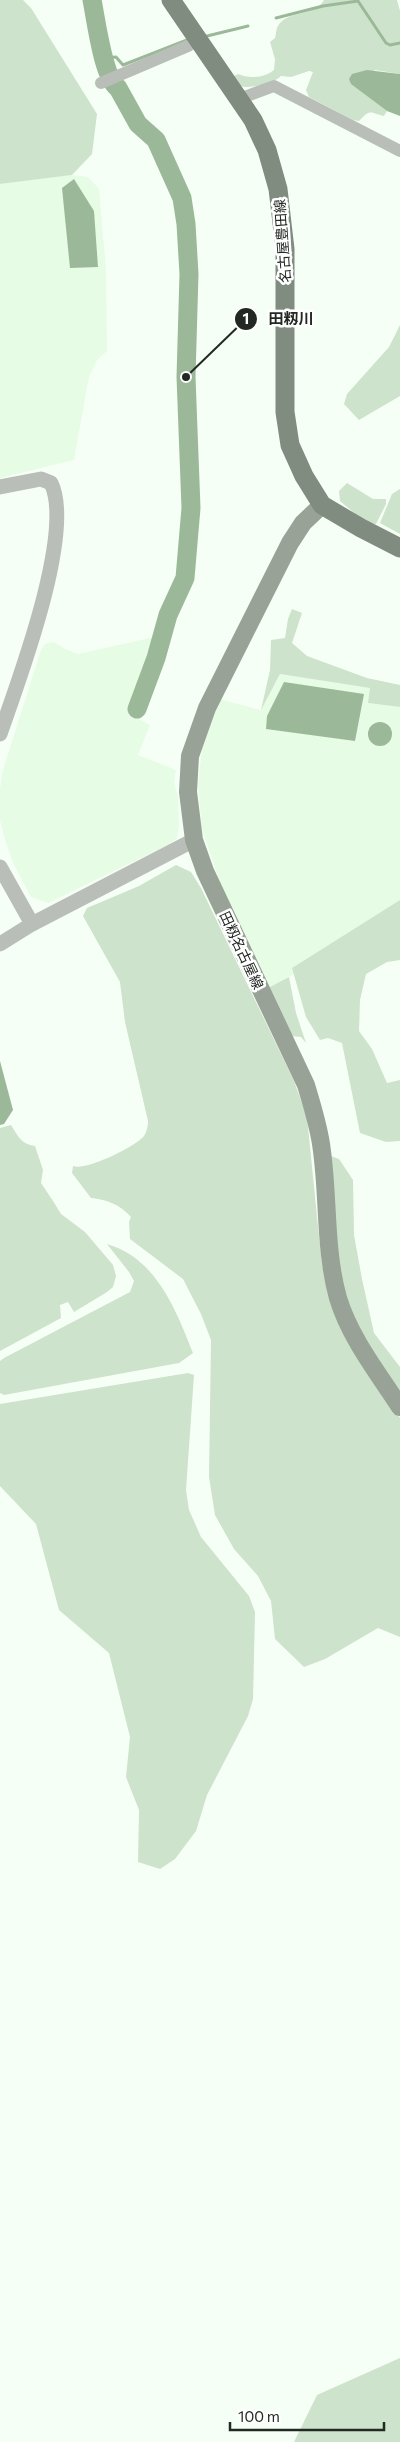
<svg xmlns="http://www.w3.org/2000/svg" width="400" height="2442" font-family="Commissioner,'Noto Sans JP',sans-serif">
	<rect width="100%" height="100%" fill="#f6fff5"/>
	<g fill="#e7fce5">
		<path d="M 72,175 L 88,177 L 99,189 L 106,269 L 107,351 L 97,360 L 89,377 L 74,460 L 0,478 L 0,184 Z"/>
		<path d="M 154,637 L 128,713 L 150,725 L 138,755 L 176,770 L 174,782 L 178,797 L 179,826 L 177,838 L 170,844 L 48,903 L 31,897 L 14,865 L 5,840 L 0,820 L 0,789 L 2,773 L 41,650 L 45,644 L 54,642 L 65,649 L 78,654 Z"/>
		<path d="M 280,674 L 370,688 L 369,703 L 400,707 L 400,900 L 292,968 L 294,974 L 268,988 L 224,894 L 202,830 L 198,784 L 202,749 L 212,714 L 219,699 L 261,710 Z"/>
	</g>
	<g fill="#cde3cb">
		<path d="M 0,0 L 23,0 L 31,8 L 97,114 L 92,154 L 72,175 L 0,184 Z"/>
		<path d="M 324,0 L 397,0 L 400,11 L 400,74 L 375,70 L 352,84 L 387,111 L 384,116 C 370,113 371,108 359,121 L 353,120 L 309,97 L 306,90 L 313,72 L 309,71 L 291,77 L 281,76 C 274,84 248,89 239,86 L 234,76 L 238,74 C 249,79 264,78 274,70 L 275,59 L 270,42 L 275,38 C 276,35 276,29 278,26 C 287,10 315,17 324,0 Z"/>
		<path d="M 400,325 L 400,396 L 359,420 L 344,404 L 347,394 L 389,347 Z"/>
		<path d="M 347,483 L 373,499 L 386,499 L 386,504 L 376,524 L 366,523 L 340,501 L 339,491 Z"/>
		<path d="M 400,489 L 400,534 L 380,523 L 392,494 Z"/>
		<path d="M 292,609 L 302,613 L 292,643 L 307,656 L 367,678 L 400,685 L 400,707 L 368,703 L 370,688 L 280,674 L 261,710 L 270,670 L 271,640 L 285,638 L 288,619 Z"/>
		<path d="M 176,865 L 191,872 L 201,888 L 294,1081 L 307,1117 L 322,1266 L 337,1313 L 360,1358 L 400,1418 L 400,1637 L 378,1628 L 325,1659 L 304,1667 L 275,1639 L 271,1601 L 258,1576 L 234,1549 L 215,1515 L 209,1477 L 211,1340 L 201,1314 L 183,1279 L 130,1239 L 129,1222 L 131,1217 C 119,1204 108,1200 91,1198 L 72,1173 L 73,1166 C 86,1171 135,1147 144,1136 C 147,1132 148,1125 148,1121 L 125,1022 L 120,982 L 83,916 L 87,908 L 139,886 Z"/>
		<path d="M 400,900 L 400,960 L 387,962 L 366,974 L 360,1000 L 359,1031 L 372,1049 L 387,1083 L 400,1080 L 400,1141 L 386,1142 L 360,1133 L 342,1043 L 328,1038 L 320,1040 L 306,1017 L 292,968 Z"/>
		<path d="M 289,977 L 296,1013 L 306,1043 L 301,1037 L 290,1036 L 268,988 Z"/>
		<path d="M 11,1125 C 18,1136 21,1144 35,1146 L 43,1170 L 41,1183 L 53,1201 L 61,1214 L 85,1232 L 113,1265 L 116,1276 L 113,1287 L 107,1292 L 74,1312 L 68,1302 L 60,1305 L 61,1318 L 0,1351 L 0,1128 Z"/>
		<path d="M 331,1156 L 339,1159 L 353,1180 L 354,1235 L 362,1279 L 374,1333 L 400,1367 L 400,1395 C 382,1365 358,1334 348,1301 C 333,1257 335,1202 331,1156 Z"/>
		<path d="M 107,1244 C 156,1258 176,1310 193,1353 L 179,1363 L 4,1395 L 0,1393 L 0,1361 L 4,1358 L 130,1292 L 134,1281 L 129,1272 Z"/>
		<path d="M 188,1373 L 194,1375 L 186,1490 L 189,1510 L 201,1537 L 249,1596 L 255,1612 L 253,1699 L 248,1716 L 207,1795 L 196,1831 L 175,1859 L 160,1869 L 138,1862 L 139,1810 L 126,1777 L 130,1737 L 109,1653 L 59,1610 L 36,1524 L 0,1486 L 0,1404 Z"/>
		<path d="M 400,2358 L 400,2442 L 294,2442 L 317,2395 Z"/>
	</g>
	<g fill="#9bb998">
		<path d="M 367,70 L 400,74 L 400,116 L 387,111 L 351,84 L 349,79 L 352,74 Z"/>
		<path d="M 74,179 L 94,211 L 98,267 L 70,268 L 62,188 Z"/>
		<path d="M 284,682 L 364,694 L 355,741 L 266,729 L 267,716 Z"/>
		<circle cx="380" cy="734" r="12"/>
		<path d="M 0,1061 L 13,1110 L 4,1124 L 0,1125 Z"/>
	</g>
	<g fill="none" stroke-linecap="round" stroke-linejoin="round">
		<g stroke="#9bb998" stroke-width="3">
			<path d="M 276,18 L 323,6 L 358,1 L 386,43 L 390,45 L 400,43"/>
			<path d="M 203,37 L 248,26"/>
			<path d="M 105,58 L 116,57 L 123,65 L 187,40"/>
		</g>
		<path stroke="#9bb998" stroke-width="19" d="M 92,0 C 96,19 103,78 118,88 L 138,124 L 156,140 L 182,198 L 186,224 L 189,274 L 186,377 L 191,508 L 185,578 L 168,615 L 156,658 L 137,709"/>
		<g stroke="#b9bfb8" stroke-width="12">
			<path d="M 101,83 L 188,46 L 197,39"/>
			<path d="M 239,99 L 274,86 L 400,151"/>
		</g>
		<g stroke="#b9bfb8" stroke-width="15">
			<path d="M 0,487 L 41,479 L 51,483 C 75,532 18,682 0,734"/>
			<path d="M 0,867 L 32,924"/>
			<path d="M 0,944 L 32,924 L 194,840"/>
		</g>
		<path stroke="#98a297" stroke-width="18" d="M 322,505 L 303,523 L 290,543 L 207,708 L 190,756 L 188,792 L 194,840 L 205,871 L 306,1085 C 312,1105 318,1124 321,1144 C 329,1195 324,1248 338,1298 C 350,1338 378,1373 400,1407"/>
		<path stroke="#818c80" stroke-width="19" d="M 171,0 L 253,120 L 267,150 L 278,189 L 285,249 L 285,412 L 290,445 L 304,476 L 322,505 L 361,528 L 400,548"/>
	</g>
	<g text-anchor="middle" dominant-baseline="central" stroke-width="5" stroke-linejoin="round" paint-order="stroke">
		<g font-size="14" fill="#222822" stroke="#fff">
			<text transform="translate(282 241) rotate(-94)">名古屋豊田線</text>
			<text transform="translate(242 950) rotate(65)">田籾名古屋線</text>
		</g>
	</g>
	<path fill="none" stroke="#222822" stroke-width="2" d="M186 377L246 319"/>
	<g fill="#222822" stroke="#fff" stroke-width="2">
		<circle cx="186" cy="377" r="5"/>
		<circle cx="246" cy="319" r="12"/>
	</g>
	<g font-size="15" text-anchor="middle" font-weight="bold" fill="#fff">
		<text x="246" y="324">1</text>
	</g>
	<g font-size="15" text-anchor="middle" font-weight="bold" fill="#222822" stroke="#fff" stroke-width="5" stroke-linejoin="round" paint-order="stroke">
		<text x="291" y="324">田籾川</text>
	</g>
	<path d="M230 2422v8h154v-8" fill="none" stroke="#222822" stroke-width="2.5"/>
	<text x="238" y="2422" font-size="15" fill="#222822" stroke="#ffffff" stroke-width="4" paint-order="stroke">100 m</text>
</svg>
